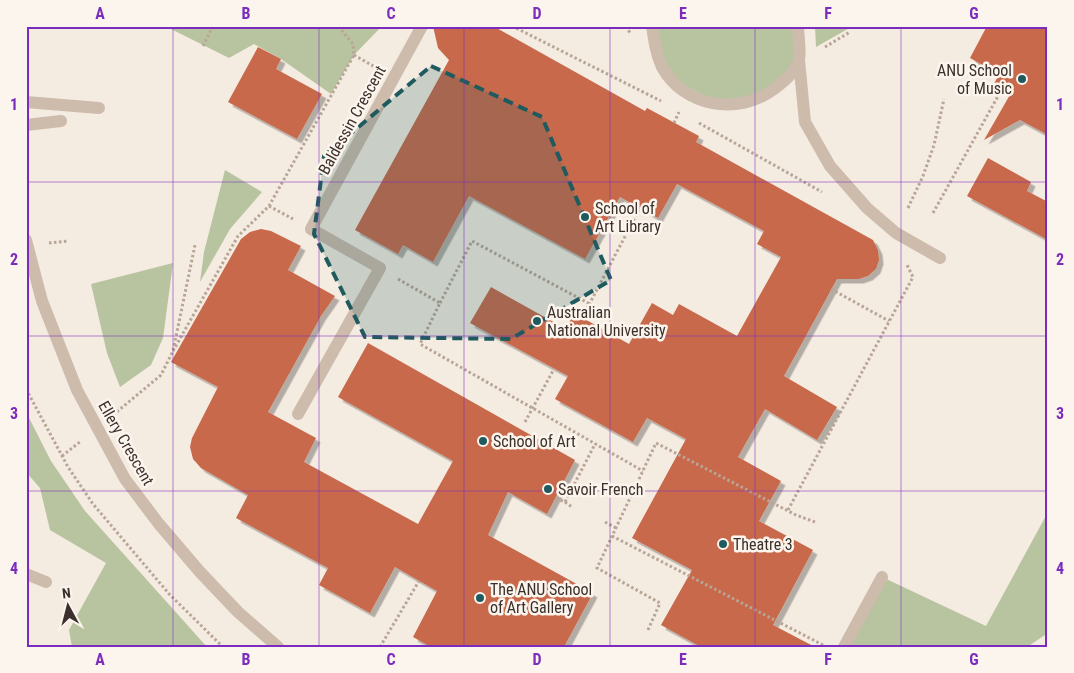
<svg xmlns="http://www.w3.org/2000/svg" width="1074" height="673" font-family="'Roboto Condensed',sans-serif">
	<defs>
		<filter id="shadow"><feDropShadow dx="4.5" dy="4.5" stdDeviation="0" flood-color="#0004"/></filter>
	</defs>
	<rect width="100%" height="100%" fill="#f4ebe1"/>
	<g fill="#b8c4a0">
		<path d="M 165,26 L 382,26 L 354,55 L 331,94 L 281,59 L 254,44 L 229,58 Z"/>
		<path d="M 652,26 L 798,26 L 799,60 L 776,87 L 722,105 L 670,78 Z"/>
		<path d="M 815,26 L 853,26 L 816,47 Z"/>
		<path d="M 225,170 L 262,192 L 230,229 L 200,282 L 204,252 Z"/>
		<path d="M 173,263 L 163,338 L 151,365 L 120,387 L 107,353 L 91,284 Z"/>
		<path d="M 26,412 L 51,461 L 85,511 L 207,647 L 72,647 L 69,630 L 106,563 L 50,530 L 40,488 L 26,472 Z"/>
		<path d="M 1048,512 L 1048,633 L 1027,647 L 844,647 L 882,577 L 986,626 Z"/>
	</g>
	<g fill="#c8694b" filter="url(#shadow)">
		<path d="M 433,26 L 493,26 L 645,111 L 647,108 L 699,136 L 696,142 L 873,240 L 878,250 L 879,260 L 876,269 L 868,276 L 859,279 L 837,279 L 784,376 L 837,407 L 817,440 L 765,409 L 738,457 L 781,481 L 759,521 L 813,550 L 773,625 L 815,647 L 701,647 L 661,625 L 692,570 L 632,538 L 686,439 L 647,418 L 633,442 L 555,399 L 568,376 L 470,323 L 491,287 L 566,329 L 574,313 L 629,344 L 652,303 L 673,315 L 679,304 L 737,336 L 781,257 L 757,244 L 764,231 L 677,184 L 658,218 L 620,197 L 585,259 L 469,196 L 433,262 L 403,245 L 398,254 L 355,230 L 449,60 L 438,48 Z"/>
		<path d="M 987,26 L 1048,26 L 1048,135 L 1020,120 L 984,140 L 1011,93 L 994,84 L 999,74 L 970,58 Z"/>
		<path d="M 258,47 L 281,59 L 276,69 L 322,94 L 297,139 L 228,102 Z"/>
		<path d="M 988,158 L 1031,182 L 1027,191 L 1048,202 L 1048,240 L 967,196 Z"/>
		<path d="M 261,229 L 271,231 L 301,246 L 288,270 L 335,296 L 321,316 L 268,412 L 316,438 L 304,462 L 418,524 L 453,461 L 338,397 L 368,343 L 575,460 L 547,514 L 508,492 L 488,535 L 593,593 L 564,647 L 431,647 L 413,637 L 437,591 L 395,567 L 370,613 L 319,585 L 328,568 L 236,518 L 248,495 L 201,468 L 193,459 L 190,447 L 192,438 L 218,387 L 171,362 L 241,239 L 250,232 Z"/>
	</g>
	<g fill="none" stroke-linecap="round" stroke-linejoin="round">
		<g stroke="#b9a596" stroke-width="3" stroke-dasharray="2.5 2.5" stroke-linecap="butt">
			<path d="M 512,26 L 661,101"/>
			<path d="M 626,26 L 630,33"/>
			<path d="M 203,46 L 213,26"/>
			<path d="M 825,47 L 850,32"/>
			<path d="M 354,55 L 375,67"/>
			<path d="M 674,123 L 679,112"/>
			<path d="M 699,123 L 822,192"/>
			<path d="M 269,206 L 293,219"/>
			<path d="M 908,208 L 923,176 L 934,145 L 944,99"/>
			<path d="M 933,213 L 1002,89"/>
			<path d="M 49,243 L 68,241"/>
			<path d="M 398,279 L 440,303 L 420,344 L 643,471"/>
			<path d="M 831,289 L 889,321"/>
			<path d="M 440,303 L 472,241 L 590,304"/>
			<path d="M 582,318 L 640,208"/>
			<path d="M 173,351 L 238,236 L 269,206 L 354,55 L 353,44 L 338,26"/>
			<path d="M 26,389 L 68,467 L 93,504 L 170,595 L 223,647"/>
			<path d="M 113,415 L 161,375 L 173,351 L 195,245"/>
			<path d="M 525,422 L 554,369"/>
			<path d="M 62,456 L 81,441"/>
			<path d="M 556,498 L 565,502 L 595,444"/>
			<path d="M 565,502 L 572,507"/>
			<path d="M 788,510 L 913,277 L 907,265"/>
			<path d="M 605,522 L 616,528"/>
			<path d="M 612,536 L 823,645"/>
			<path d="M 648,630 L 660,603 L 597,568 L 656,443 L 796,515 L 815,522"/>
			<path d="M 380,647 L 419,581"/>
		</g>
		<g stroke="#cdbbac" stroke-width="12">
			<path d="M 799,60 L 805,122 L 830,166 L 867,208 L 896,233 L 940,258"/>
			<path d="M 26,102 L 99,108"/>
			<path d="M 26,125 L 61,121"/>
			<path d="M 298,414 L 380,268 L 311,229 L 422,26"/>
			<path d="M 26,574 L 46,582"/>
			<path d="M 844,647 L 882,577"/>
		</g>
		<g stroke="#cdbbac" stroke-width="12">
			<path d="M 652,26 C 654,40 656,54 662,67 C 684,107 738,116 774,89 C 783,82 796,72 799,60 C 801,53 798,35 798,26"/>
			<path d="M 26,240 L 42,301 L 77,390 L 125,479 L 159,524 L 200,572 L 238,612 L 278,647"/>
		</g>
	</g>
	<path fill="#1f5a5e" fill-opacity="0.2" stroke="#1f5a5e" stroke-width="4" stroke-dasharray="10 6" stroke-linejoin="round" d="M 431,66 L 542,117 L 611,280 L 511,339 L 365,337 L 314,234 L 324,156 Z"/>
	<path fill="none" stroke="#7b2cbf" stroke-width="1" stroke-opacity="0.55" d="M 173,26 L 173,647M 319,26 L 319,647M 464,26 L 464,647M 610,26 L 610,647M 755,26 L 755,647M 901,26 L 901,647M 26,182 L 1048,182M 26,336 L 1048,336M 26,491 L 1048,491"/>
	<g fill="#1f5a5e" stroke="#fbf5ee" stroke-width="2">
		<circle cx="1022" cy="79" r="5"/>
		<circle cx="585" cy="217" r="5"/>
		<circle cx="537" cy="321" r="5"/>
		<circle cx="483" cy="441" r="5"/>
		<circle cx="548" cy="489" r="5"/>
		<circle cx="723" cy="544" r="5"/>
		<circle cx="480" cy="598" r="5"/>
	</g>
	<g text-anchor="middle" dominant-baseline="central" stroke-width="5" stroke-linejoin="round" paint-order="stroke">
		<g font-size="16" fill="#3b302b" stroke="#fbf5ee" text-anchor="start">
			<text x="1012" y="70" text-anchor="end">ANU School<tspan x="1012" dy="18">of Music</tspan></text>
			<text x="595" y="208">School of<tspan x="595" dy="18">Art Library</tspan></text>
			<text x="547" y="312">Australian<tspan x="547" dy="18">National University</tspan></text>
			<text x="493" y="441">School of Art</text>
			<text x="558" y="489">Savoir French</text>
			<text x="733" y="544">Theatre 3</text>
			<text x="490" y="589">The ANU School<tspan x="490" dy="18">of Art Gallery</tspan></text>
		</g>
		<g font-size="16" fill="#3b302b" stroke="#fbf5ee">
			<text transform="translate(352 120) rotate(-61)">Baldessin Crescent</text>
			<text transform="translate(126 443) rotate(60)">Ellery Crescent</text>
		</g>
	</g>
	<rect width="1074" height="673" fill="none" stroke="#fbf5ee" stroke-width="55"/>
	<g transform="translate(68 606) rotate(353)" stroke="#fbf5ee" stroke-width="4" paint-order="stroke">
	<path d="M0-4L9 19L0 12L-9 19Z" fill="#3b302b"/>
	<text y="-8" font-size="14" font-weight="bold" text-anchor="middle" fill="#3b302b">N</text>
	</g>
	<rect x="28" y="28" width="1018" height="618" fill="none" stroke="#7b2cbf" stroke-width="2"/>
	<g font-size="16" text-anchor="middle" font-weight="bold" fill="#7b2cbf">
		<text x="100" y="19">A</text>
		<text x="246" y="19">B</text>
		<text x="391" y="19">C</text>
		<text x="537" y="19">D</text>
		<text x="683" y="19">E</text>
		<text x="828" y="19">F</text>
		<text x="974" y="19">G</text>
		<text x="14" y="110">1</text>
		<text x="1060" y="110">1</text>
		<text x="14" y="265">2</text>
		<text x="1060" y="265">2</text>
		<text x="14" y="419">3</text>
		<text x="1060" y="419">3</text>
		<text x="14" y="574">4</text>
		<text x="1060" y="574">4</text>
		<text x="100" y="665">A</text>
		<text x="246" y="665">B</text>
		<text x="391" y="665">C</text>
		<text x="537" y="665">D</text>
		<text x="683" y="665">E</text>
		<text x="828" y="665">F</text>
		<text x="974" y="665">G</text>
	</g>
</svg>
